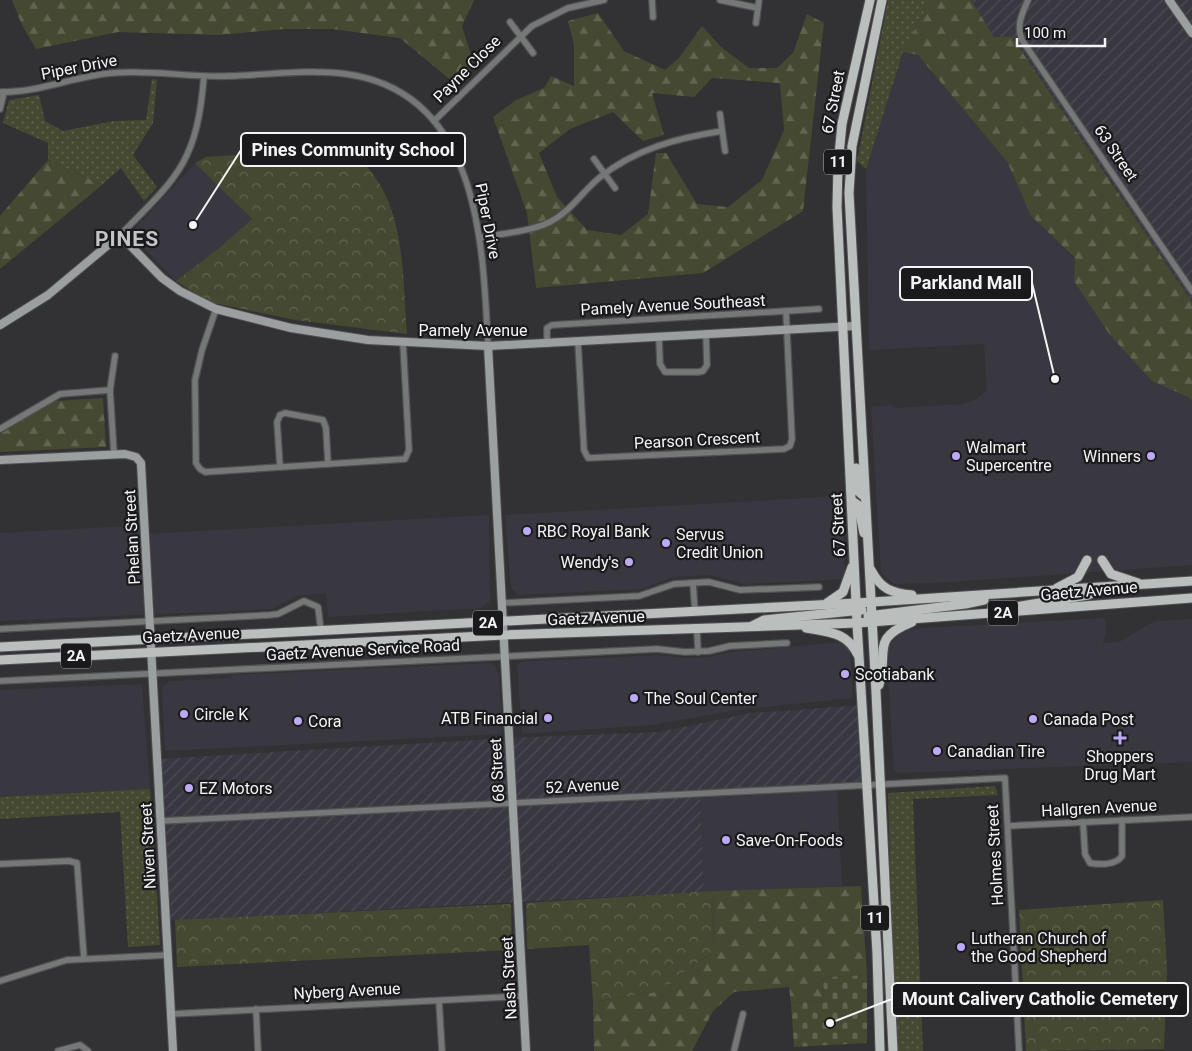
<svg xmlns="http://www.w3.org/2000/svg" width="1192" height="1051" font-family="Roboto,sans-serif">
	<defs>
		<pattern id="industrial-furrows" width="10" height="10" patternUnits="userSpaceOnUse" patternTransform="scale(1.25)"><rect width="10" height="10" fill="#393841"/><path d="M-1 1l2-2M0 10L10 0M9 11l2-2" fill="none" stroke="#4c4c54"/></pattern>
		<pattern id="grass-dots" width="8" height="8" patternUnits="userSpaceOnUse" patternTransform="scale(1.25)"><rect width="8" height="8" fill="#464931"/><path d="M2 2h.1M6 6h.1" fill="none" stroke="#61644f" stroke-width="1.8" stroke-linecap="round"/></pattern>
		<pattern id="forest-firs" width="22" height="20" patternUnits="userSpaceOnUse" patternTransform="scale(1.25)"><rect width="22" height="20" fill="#464931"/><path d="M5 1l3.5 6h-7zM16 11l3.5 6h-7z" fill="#61644f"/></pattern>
		<pattern id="cemetery-stones" width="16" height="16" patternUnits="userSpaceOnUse" patternTransform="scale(1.25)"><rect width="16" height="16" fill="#464931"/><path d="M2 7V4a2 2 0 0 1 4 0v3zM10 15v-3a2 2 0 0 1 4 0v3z" fill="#61644f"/></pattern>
		<pattern id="park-crowns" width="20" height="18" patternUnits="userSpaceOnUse" patternTransform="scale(1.25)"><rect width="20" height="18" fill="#464931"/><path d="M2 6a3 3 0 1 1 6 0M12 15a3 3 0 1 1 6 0" fill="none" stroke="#61644f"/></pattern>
	</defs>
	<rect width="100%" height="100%" fill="#323134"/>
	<g fill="#393841">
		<path d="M 903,52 L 918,55 L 1008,163 L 1031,216 L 1075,259 L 1074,281 L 1192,402 L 1192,565 L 936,583 L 894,584 L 881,573 L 871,407 L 890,405 L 896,408 L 961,404 L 975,400 L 987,390 L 984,344 L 869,350 L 866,169 Z"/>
		<path d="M 195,163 L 252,219 L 219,248 L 176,281 L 130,234 Z"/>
		<path d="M 842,496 L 845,579 L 745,584 L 709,575 L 673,577 L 641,589 L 518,595 L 511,587 L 505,515 Z"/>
		<path d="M 489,515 L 490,601 L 481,608 L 328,617 L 326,593 L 297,596 L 272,609 L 0,621 L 0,533 L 145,525 L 146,534 Z"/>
		<path d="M 1105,618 L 1106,631 L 1103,643 L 1119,642 L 1155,621 L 1192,619 L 1192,762 L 899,773 L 894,770 L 887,659 L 888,649 L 896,635 L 907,630 L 922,628 Z"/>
		<path d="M 845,642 L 850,650 L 853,698 L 744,709 L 651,725 L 522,734 L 517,665 L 521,662 L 657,655 L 686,658 L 708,657 L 732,652 Z"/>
		<path d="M 490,663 L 496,667 L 499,674 L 502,734 L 165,751 L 162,687 L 170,681 L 232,678 L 230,675 Z"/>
		<path d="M 142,684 L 150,789 L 0,797 L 0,690 Z"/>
		<path d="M 837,786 L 842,886 L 704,892 L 700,794 Z"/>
	</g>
	<g fill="url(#industrial-furrows)">
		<path d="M 971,0 L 1192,0 L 1192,302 L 1012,37 L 994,37 Z"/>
		<path d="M 863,705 L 868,785 L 700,794 L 704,892 L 166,921 L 158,759 L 509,738 L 659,732 L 751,713 Z"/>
	</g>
	<g fill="url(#grass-dots)">
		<path d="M 888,0 L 930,0 L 903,52 L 866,169 L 857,161 Z"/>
		<path d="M 152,79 L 157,80 L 153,123 L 133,155 L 157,187 L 144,201 L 121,168 L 102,185 L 48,160 L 48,143 L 3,123 L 9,100 L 39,95 L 45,121 L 63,131 L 114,121 L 146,120 Z"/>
		<path d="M 995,786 L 998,795 L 913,799 L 923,1051 L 895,1051 L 888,793 Z"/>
		<path d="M 150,789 L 160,945 L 128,947 L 120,812 L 0,819 L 0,797 Z"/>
	</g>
	<g fill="url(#forest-firs)" fill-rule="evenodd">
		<path d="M 12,0 L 474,0 L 462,26 L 474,65 L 459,87 L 400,38 L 332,29 L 284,29 L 219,35 L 118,32 L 36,49 L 22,25 Z"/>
		<path d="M 930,0 L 971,0 L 994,37 L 1012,37 L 1192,302 L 1192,401 L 1188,397 L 1152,381 L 1110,335 L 1074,281 L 1075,258 L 1031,216 L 1008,163 L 918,55 L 903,52 Z"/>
		<path d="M 598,13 L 624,51 L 665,70 L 679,58 L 702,26 L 721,47 L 749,68 L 777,68 L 793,53 L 807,14 L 824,23 L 803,211 L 703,273 L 536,288 L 527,213 L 493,117 L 516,100 L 544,88 L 551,76 L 574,86 L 574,45 L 568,21 ZM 712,78 L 780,83 L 784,130 L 762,180 L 728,207 L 697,204 L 666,153 L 656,153 L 648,214 L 621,235 L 587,230 L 557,197 L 539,153 L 570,129 L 613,112 L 643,141 L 664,135 L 652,93 L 694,97 Z"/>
		<path d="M 48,160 L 102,185 L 0,269 L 0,216 Z"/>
		<path d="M 103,398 L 106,447 L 0,452 L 0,434 L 55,401 Z"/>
		<path d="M 861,886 L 867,975 L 823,977 L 824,1001 L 791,1003 L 789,987 L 734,992 L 713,1011 L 692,1051 L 594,1051 L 593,1002 L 655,992 L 713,952 L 714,891 Z"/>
	</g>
	<path fill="url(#cemetery-stones)" d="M 867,975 L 867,1043 L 794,1047 L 791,1003 L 824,1001 L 823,977 Z"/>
	<g fill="url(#park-crowns)">
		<path d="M 325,149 C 334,152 353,154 361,161 C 407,204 402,276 407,334 L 295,320 L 209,302 L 176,281 L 219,248 L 252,219 L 195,163 L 206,157 Z"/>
		<path d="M 714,891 L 713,952 L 655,992 L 593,1002 L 589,945 L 527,949 L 526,903 Z"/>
		<path d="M 1163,900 L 1167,970 L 1164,1049 L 1026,1051 L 1019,910 Z"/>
		<path d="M 511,904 L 512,950 L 177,967 L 175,920 Z"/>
	</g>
	<path fill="#464931" d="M 1085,985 L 1087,1014 L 1070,1016 L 1067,986 Z"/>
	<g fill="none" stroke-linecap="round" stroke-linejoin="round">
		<defs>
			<g id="street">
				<path d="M 652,0 L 653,17"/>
				<path d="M 720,0 L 758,8"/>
				<path d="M 1028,0 C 1022,14 1016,25 1022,40 L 1192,291"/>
				<path d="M 510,22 L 533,53"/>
				<path d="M 756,23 L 759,0"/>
				<path d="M 0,92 C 39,93 74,76 112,73 C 151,69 190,78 229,76 C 267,75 308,69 346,74 C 479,92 483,243 488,346"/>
				<path d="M 0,109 L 4,92"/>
				<path d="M 720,114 L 725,151"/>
				<path d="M 434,121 L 532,26 L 568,8 L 604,0"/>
				<path d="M 594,159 L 615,188"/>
				<path d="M 120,235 C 178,177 197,162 204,76"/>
				<path d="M 480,238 C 503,233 529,232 550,222 C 570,212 582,192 599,178 C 635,149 677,138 722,131"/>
				<path d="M 216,309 L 202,350 L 195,380 L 196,463 L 200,469 L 205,472 L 405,459 L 409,450 L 403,343"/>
				<path d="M 659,338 L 660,364 L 665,372 L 698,372 L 703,371 L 707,365 L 706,335"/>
				<path d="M 578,342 L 584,450 L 588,458 L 784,449 L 790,446 L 792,439 L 786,312"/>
				<path d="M 547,344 L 547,328 L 552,325 L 819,309"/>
				<path d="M 0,429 L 60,394 L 110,390"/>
				<path d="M 114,454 L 110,390 L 115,356"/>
				<path d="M 280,467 L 277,422 L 280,415 L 285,413 L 323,420 L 326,428 L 328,464"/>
				<path d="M 693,583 L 695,612"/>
				<path d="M 502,603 L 639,596 L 674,584 L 709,582 L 740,590 L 819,587"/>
				<path d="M 0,629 L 269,615 L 278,614 L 304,601 L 318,607 L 321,631"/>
				<path d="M 697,630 L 698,652"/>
				<path d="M 0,681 L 657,649 L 685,652 L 709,651 L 730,646 L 787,643"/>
				<path d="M 161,821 L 1005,778 L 1019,1051"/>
				<path d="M 1083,822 L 1085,854 L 1090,863 C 1100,865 1116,865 1122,856 L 1122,820"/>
				<path d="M 1008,826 L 1192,817"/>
				<path d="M 0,864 L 69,861 L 77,863 L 84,959"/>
				<path d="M 0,981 L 67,960 L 168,955"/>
				<path d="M 439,1001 L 442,1051"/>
				<path d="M 256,1009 L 258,1051"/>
				<path d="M 171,1014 L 523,996"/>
				<path d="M 58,1051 L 80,1045 L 88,1051"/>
				<path d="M 734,1051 L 743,1014"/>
			</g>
			<g id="secondary">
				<path d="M 1169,0 L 1192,33"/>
				<path d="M 0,325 L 48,295 L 120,235 L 162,278 L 180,291 L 216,309 L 291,328 L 368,340 L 488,346 L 855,326"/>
				<path d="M 488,346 L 526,1051"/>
				<path d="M 0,460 L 125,454 L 136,457 L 141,463 L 173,1051"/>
			</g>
			<g id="primary">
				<path d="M 870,0 L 842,124 L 838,165 L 837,207 L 857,623 L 877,953 L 880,1051"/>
				<path d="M 882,0 L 852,146 L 849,193 L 876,692 L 893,1051"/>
				<path d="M 856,468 L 858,491 L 865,497"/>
				<path d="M 852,501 L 858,505 L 864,533"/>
				<path d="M 1102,560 L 1111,574 L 1138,583"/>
				<path d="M 871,570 C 881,589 891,593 912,595"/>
				<path d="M 1057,588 L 1078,577 L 1087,560"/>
				<path d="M 827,603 L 843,592 L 852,567"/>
				<path d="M 1009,608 L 1088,595 L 1101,589"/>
				<path d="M 868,616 L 965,604 L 984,600"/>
				<path d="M 752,626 L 764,620 L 862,610"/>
				<path d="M 806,628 C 829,632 847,632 858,655"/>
				<path d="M 0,647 L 857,603 L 1192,581"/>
				<path d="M 0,660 L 504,635 L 857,623 L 1192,598"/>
				<path d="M 879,685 C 889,650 870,639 912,622"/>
			</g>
		</defs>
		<use href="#street" stroke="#515053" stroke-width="8"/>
		<use href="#secondary" stroke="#515053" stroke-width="10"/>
		<use href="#primary" stroke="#515053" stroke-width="11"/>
		<use href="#street" stroke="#767878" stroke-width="5.5"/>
		<use href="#secondary" stroke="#9c9f9f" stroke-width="8"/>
		<use href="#primary" stroke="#babebd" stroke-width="9"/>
	</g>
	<g fill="#bcaaf6" stroke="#1a191b" stroke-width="2">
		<circle cx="956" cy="456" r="5"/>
		<circle cx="1151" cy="456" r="5"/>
		<circle cx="527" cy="531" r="5"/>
		<circle cx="666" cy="543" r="5"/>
		<circle cx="629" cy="562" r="5"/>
		<circle cx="845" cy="674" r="5"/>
		<circle cx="634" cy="698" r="5"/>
		<circle cx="184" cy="714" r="5"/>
		<circle cx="548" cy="718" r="5"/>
		<circle cx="1033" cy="719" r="5"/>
		<circle cx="298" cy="721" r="5"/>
		<path d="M1117.5 730.5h5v5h5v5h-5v5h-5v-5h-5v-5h5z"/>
		<circle cx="937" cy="751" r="5"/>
		<circle cx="189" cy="788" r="5"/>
		<circle cx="726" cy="840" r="5"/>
		<circle cx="961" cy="947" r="5"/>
	</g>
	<g text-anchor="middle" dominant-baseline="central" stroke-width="4.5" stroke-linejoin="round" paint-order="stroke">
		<g fill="#1a191b" stroke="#b3b2b4" stroke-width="1">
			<rect x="824" y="149.5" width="28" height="25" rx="4"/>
			<rect x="988" y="600.5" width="30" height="25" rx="4"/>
			<rect x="473" y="610.5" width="30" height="25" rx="4"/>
			<rect x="61" y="643.5" width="30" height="25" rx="4"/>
			<rect x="861" y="905.5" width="28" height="25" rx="4"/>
		</g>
		<g font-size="15" font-weight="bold" fill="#f4f4f6">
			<text x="838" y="162">11</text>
			<text x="1003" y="613">2A</text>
			<text x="488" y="623">2A</text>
			<text x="76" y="656">2A</text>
			<text x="875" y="918">11</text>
		</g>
		<g font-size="16" fill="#f4f4f6" stroke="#1a191b">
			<text transform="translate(79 67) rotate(-11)">Piper Drive</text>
			<text transform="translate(467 69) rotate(-45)">Payne Close</text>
			<text transform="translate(833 102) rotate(-79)">67 Street</text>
			<text transform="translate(1116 153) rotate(56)">63 Street</text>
			<text transform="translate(488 221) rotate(79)">Piper Drive</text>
			<text transform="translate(673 305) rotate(-3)">Pamely Avenue Southeast</text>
			<text x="473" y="330">Pamely Avenue</text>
			<text transform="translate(697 440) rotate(-3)">Pearson Crescent</text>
			<text transform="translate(838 525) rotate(-93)">67 Street</text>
			<text transform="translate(132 537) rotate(-93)">Phelan Street</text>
			<text transform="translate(1089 591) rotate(-5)">Gaetz Avenue</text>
			<text transform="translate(596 618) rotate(-2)">Gaetz Avenue</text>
			<text transform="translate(191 635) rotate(-3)">Gaetz Avenue</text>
			<text transform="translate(363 650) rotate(-3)">Gaetz Avenue Service Road</text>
			<text transform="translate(497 770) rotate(-93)">68 Street</text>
			<text transform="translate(582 786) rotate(-3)">52 Avenue</text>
			<text transform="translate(1099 808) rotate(-3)">Hallgren Avenue</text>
			<text transform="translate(148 846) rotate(-93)">Niven Street</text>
			<text transform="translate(995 855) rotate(-93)">Holmes Street</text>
			<text transform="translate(509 978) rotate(-93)">Nash Street</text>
			<text transform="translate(347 991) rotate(-3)">Nyberg Avenue</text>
		</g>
		<g font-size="16" fill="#f4f4f6" stroke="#1a191b" text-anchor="start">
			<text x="966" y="447">Walmart<tspan x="966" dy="18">Supercentre</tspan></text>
			<text x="1141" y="456" text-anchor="end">Winners</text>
			<text x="537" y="531">RBC Royal Bank</text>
			<text x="676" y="534">Servus<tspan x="676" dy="18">Credit Union</tspan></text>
			<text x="619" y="562" text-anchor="end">Wendy's</text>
			<text x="855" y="674">Scotiabank</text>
			<text x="644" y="698">The Soul Center</text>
			<text x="194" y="714">Circle K</text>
			<text x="538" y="718" text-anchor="end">ATB Financial</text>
			<text x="1043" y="719">Canada Post</text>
			<text x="308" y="721">Cora</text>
			<text x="947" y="751">Canadian Tire</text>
			<text x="1120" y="756" text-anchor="middle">Shoppers<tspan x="1120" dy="18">Drug Mart</tspan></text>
			<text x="199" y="788">EZ Motors</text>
			<text x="736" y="840">Save-On-Foods</text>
			<text x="971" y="938">Lutheran Church of<tspan x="971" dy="18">the Good Shepherd</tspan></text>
		</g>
		<g font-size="21" font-weight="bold" letter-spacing="1" fill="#c4c3c7" stroke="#1a191b">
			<text x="127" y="239">PINES</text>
		</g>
	</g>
	<path fill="none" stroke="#f4f4f6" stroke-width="2" d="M193 225L241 150M1055 379L1032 283M830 1023L892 999"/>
	<g fill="#f4f4f6" stroke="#1a191b" stroke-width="2">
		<circle cx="193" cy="225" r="5"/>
		<circle cx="1055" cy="379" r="5"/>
		<circle cx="830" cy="1023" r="5"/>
	</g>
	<g fill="#1a191b" stroke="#f4f4f6" stroke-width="2">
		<rect x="241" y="133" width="224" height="33" rx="5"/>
		<rect x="900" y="267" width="132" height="33" rx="5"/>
		<rect x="892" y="983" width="296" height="33" rx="5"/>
	</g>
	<g font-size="18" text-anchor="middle" font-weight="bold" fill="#f4f4f6">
		<text x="353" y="156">Pines Community School</text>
		<text x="966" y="289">Parkland Mall</text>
		<text x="1040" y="1005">Mount Calivery Catholic Cemetery</text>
	</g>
	<path d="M1017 38v8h88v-8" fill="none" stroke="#f4f4f6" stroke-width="2.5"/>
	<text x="1024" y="38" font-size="15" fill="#f4f4f6" stroke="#1a191b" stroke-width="4" paint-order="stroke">100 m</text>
</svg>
